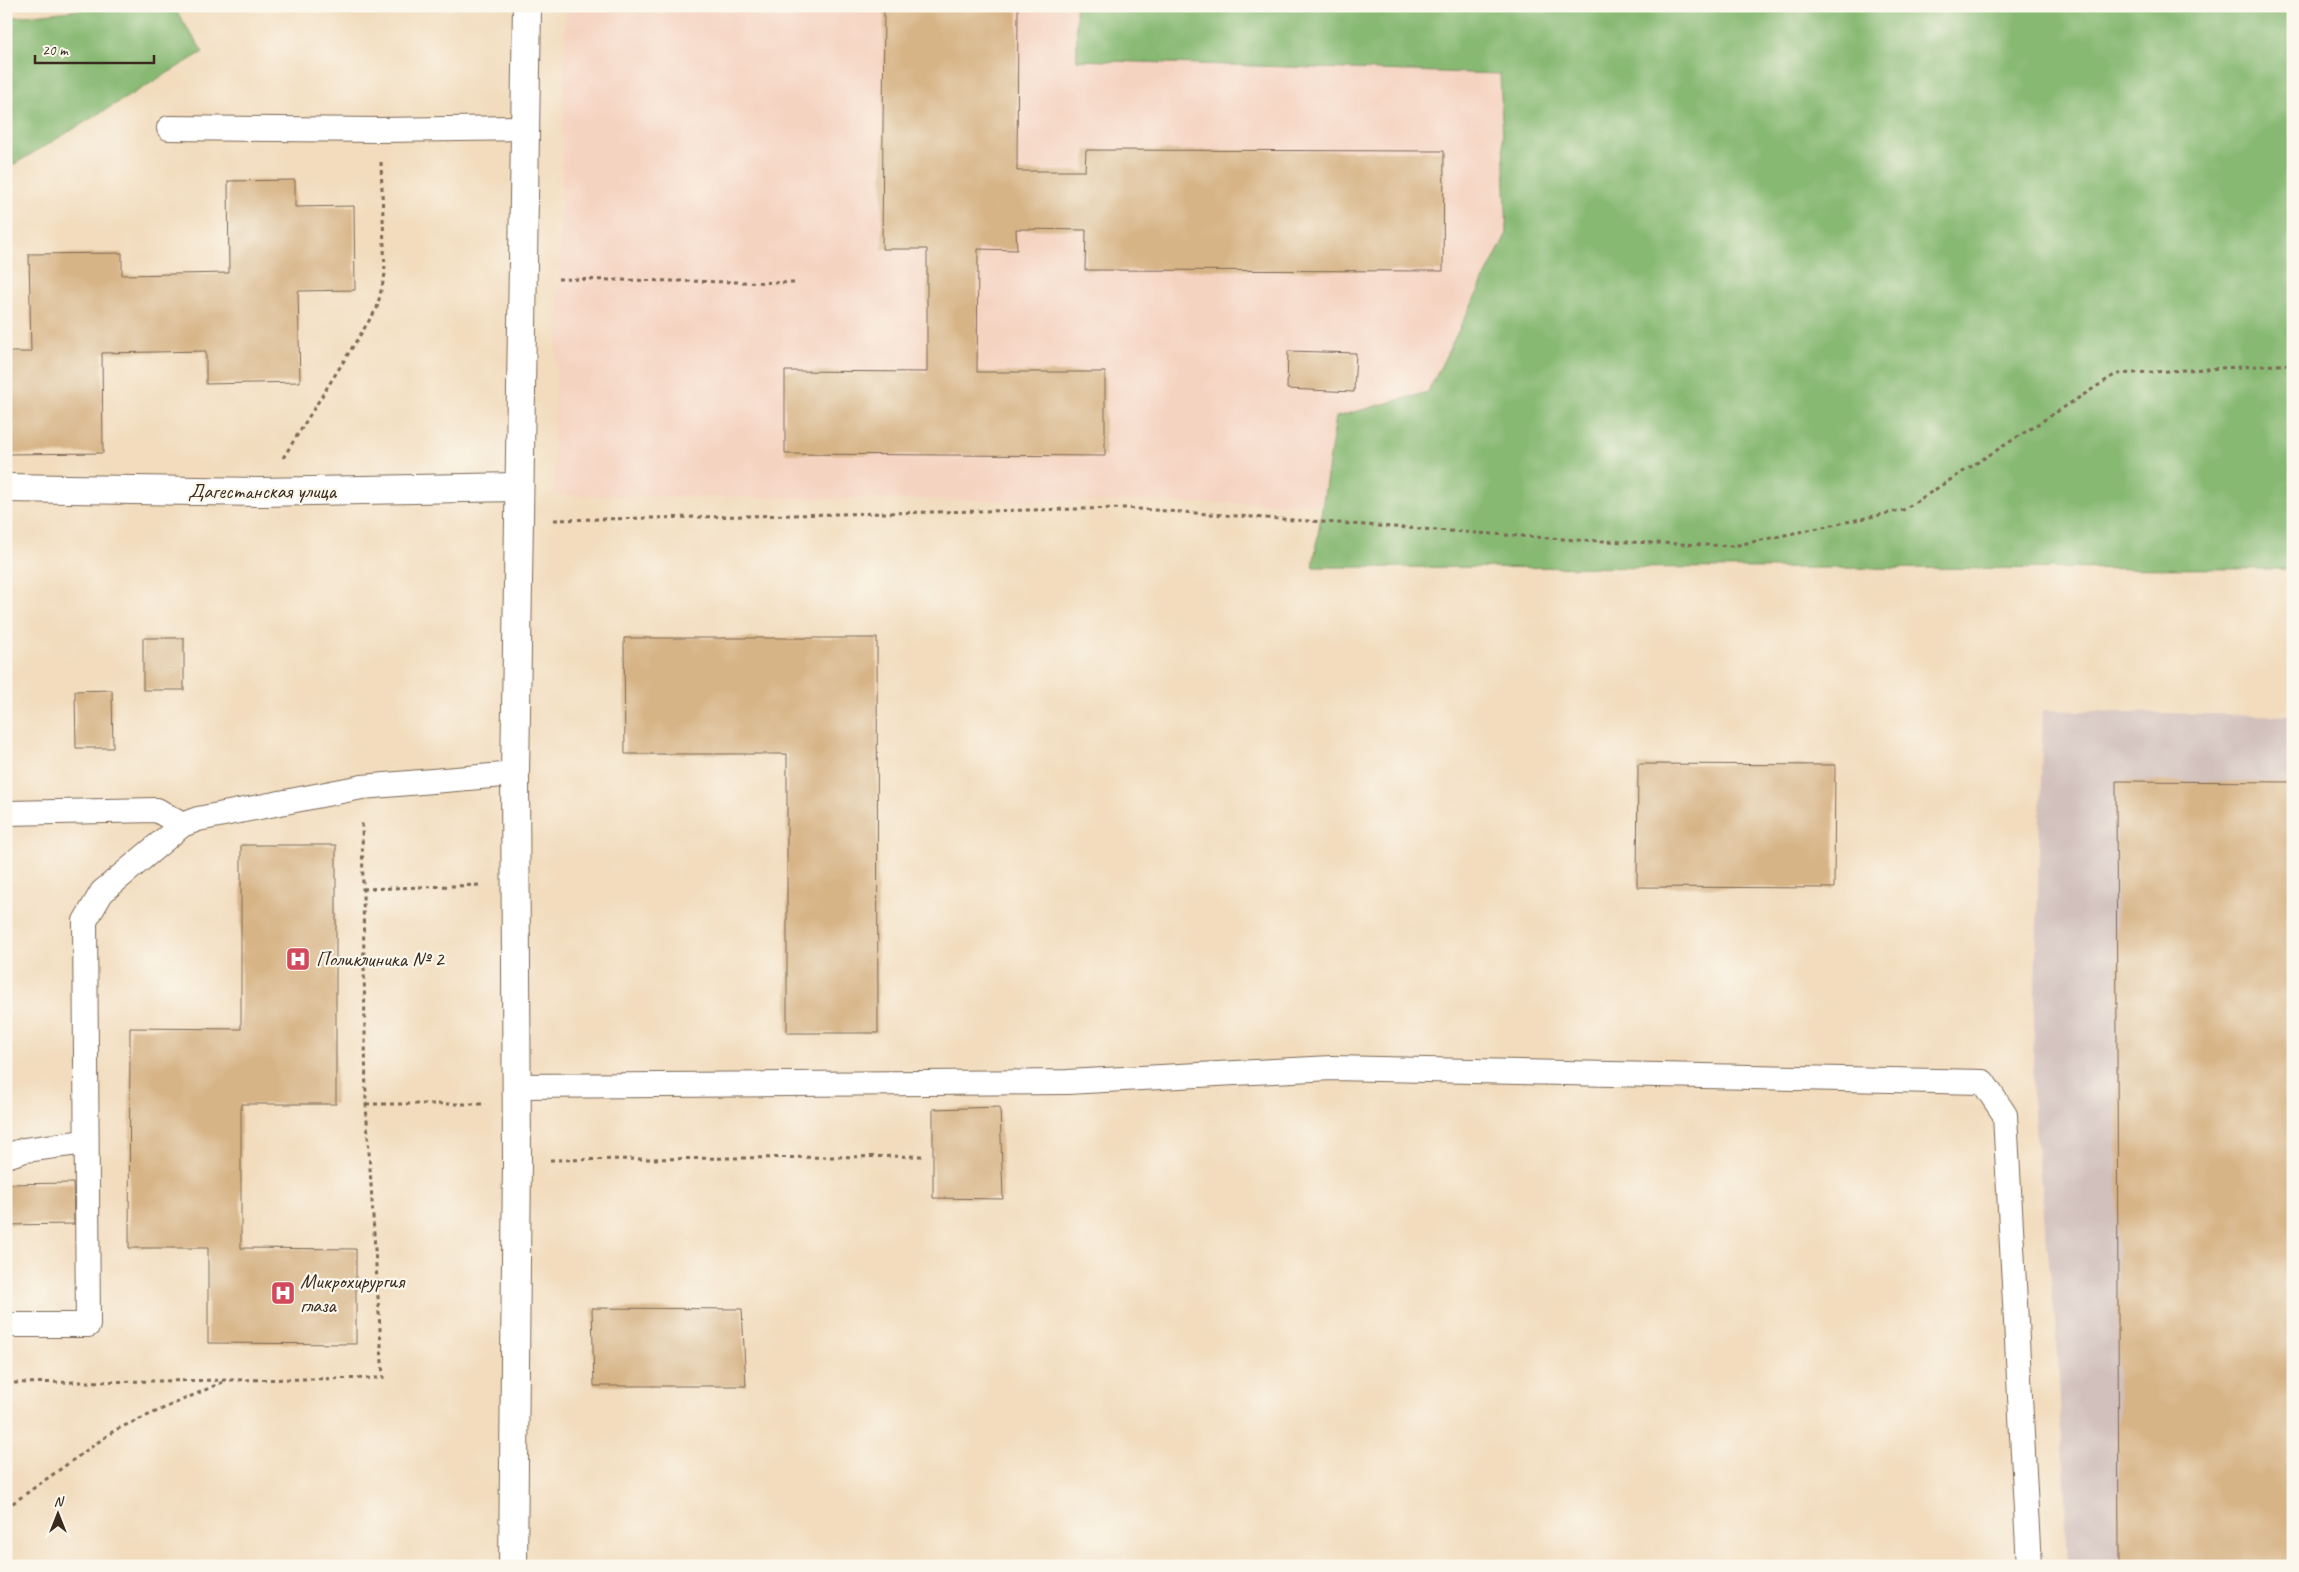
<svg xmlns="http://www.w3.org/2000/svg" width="2299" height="1572" font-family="Caveat,sans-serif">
	<rect width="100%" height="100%" fill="#fbf7ec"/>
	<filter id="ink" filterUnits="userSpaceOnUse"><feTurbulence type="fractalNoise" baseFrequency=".02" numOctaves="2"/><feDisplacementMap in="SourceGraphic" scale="10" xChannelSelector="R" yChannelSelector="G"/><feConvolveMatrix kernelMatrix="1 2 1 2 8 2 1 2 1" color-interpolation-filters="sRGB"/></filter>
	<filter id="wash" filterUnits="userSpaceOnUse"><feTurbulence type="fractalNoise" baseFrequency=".0096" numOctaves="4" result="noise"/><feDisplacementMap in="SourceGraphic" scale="20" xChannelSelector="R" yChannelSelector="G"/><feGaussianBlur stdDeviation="1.12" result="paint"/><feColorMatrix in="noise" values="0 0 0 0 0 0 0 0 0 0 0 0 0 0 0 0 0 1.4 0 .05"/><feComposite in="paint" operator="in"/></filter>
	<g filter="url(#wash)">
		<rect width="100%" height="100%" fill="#f2dcbd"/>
		<path fill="#f5d3c1" d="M 566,6 L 1755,6 L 1764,510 L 553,495 Z"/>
		<path fill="#d1c0bc" d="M 2043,710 L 2293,716 L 2293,1566 L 2068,1566 L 2057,1339 L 2032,1098 Z"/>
		<g fill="#88b973" stroke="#627248">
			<path d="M 117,6 L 173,6 L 203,52 L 6,169 L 6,18 Z"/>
			<path d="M 1076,6 L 2293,6 L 2293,569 L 1313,567 L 1336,417 L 1428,392 L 1507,233 L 1500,74 L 1077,60 Z"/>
		</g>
		<g id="blocks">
			<g fill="#d7b486">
				<path d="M 884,6 L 1018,6 L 1017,171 L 1085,171 L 1086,150 L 1444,151 L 1443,271 L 1085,270 L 1086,230 L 1016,229 L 1017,250 L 978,249 L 977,372 L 1105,372 L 1105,456 L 785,454 L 785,371 L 927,372 L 927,249 L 882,249 Z"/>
				<path d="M 295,180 L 295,207 L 354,206 L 355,290 L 298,291 L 300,382 L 206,384 L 206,351 L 102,353 L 103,453 L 6,454 L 6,352 L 31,352 L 29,254 L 122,253 L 122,275 L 229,273 L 228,181 Z"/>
				<path d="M 1288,351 L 1356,353 L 1354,392 L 1287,389 Z"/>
				<rect x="143" y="638" width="41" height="52"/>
				<path d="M 624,638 L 877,638 L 878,1033 L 787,1033 L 787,754 L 625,754 Z"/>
				<path d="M 112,690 L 113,748 L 76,748 L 75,691 Z"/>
				<path d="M 1638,764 L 1835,765 L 1834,888 L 1637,887 Z"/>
				<path d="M 2116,781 L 2293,782 L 2293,1566 L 2119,1566 Z"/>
				<path d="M 241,845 L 336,845 L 336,1104 L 241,1104 L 241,1248 L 356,1249 L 356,1344 L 208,1343 L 208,1248 L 129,1248 L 130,1028 L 241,1029 Z"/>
				<path d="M 1000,1107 L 1003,1199 L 933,1198 L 933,1109 Z"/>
				<path d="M 73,1183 L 74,1224 L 6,1225 L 6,1184 Z"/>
				<path d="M 592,1308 L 742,1309 L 746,1386 L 594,1386 Z"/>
			</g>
		</g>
	</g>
	<g filter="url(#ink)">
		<use href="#blocks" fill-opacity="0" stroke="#7b6856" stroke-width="1"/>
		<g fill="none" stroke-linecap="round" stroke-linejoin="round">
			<defs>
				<g id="service">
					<path d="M 169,128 L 380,130 L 525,128"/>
					<path d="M 6,813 L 157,810 L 182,825"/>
					<path d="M 515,1086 L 1067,1082 L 1332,1068 L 1983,1082 L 2005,1115 L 2029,1566"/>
					<path d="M 6,1156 L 25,1150 L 85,1142"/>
					<path d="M 6,1325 L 88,1325 L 85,921 L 102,892 L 182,825 L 198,819 L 362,787 L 515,774"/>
				</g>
				<g id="minor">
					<path d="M 6,488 L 261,492 L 518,487"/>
					<path d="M 513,1566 L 517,1160 L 515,774 L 527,6"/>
				</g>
			</defs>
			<use href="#service" stroke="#7b6856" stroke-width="26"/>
			<use href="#minor" stroke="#7b6856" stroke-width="30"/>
			<g stroke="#7b6856" stroke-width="3" stroke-dasharray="4 4" stroke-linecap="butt">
				<path d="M 558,279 L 795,283"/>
				<path d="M 283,458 L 377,308 L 385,274 L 381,162"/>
				<path d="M 554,520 L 1125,508 L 1577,540 L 1733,546 L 1903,510 L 2116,374 L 2293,364"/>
				<path d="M 363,889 L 482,885"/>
				<path d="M 366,1104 L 483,1104"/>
				<path d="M 550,1160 L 923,1156"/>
				<path d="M 6,1383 L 383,1378 L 366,1104 L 362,820"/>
				<path d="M 6,1508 L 115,1430 L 223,1382"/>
			</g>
			<use href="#service" stroke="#fff" stroke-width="24"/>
			<use href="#minor" stroke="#fff" stroke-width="28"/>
		</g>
	</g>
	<defs>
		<symbol id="hospital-square" viewBox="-11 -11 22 22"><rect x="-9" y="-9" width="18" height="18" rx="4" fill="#d1495b" stroke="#fbf7ec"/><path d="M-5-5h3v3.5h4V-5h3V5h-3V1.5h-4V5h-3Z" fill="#fff"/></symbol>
	</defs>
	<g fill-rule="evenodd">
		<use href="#hospital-square" x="284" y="945" width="28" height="28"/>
		<use href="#hospital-square" x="269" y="1279" width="28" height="28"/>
	</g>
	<g text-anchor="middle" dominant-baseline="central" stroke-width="4.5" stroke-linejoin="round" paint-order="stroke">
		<g font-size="21" fill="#3b2a1e" stroke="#fbf7ec">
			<text x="262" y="491">Дагестанская улица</text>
		</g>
		<g font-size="21" fill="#3b2a1e" stroke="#fbf7ec" text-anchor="start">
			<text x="316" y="959">Поликлиника № 2</text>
			<text x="300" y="1281">Микрохирургия<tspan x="300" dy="24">глаза</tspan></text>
		</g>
	</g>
	<rect width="2299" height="1572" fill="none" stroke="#fbf7ec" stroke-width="25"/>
	<g transform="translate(58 1514)" stroke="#fbf7ec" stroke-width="4" paint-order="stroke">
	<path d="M0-4L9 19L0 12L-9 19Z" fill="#3b2a1e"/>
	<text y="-8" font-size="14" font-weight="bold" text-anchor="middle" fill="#3b2a1e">N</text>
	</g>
	<path d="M35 55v8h119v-8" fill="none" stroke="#3b2a1e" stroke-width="2.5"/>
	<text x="42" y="55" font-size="15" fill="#3b2a1e" stroke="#fbf7ec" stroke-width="4" paint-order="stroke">20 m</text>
</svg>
